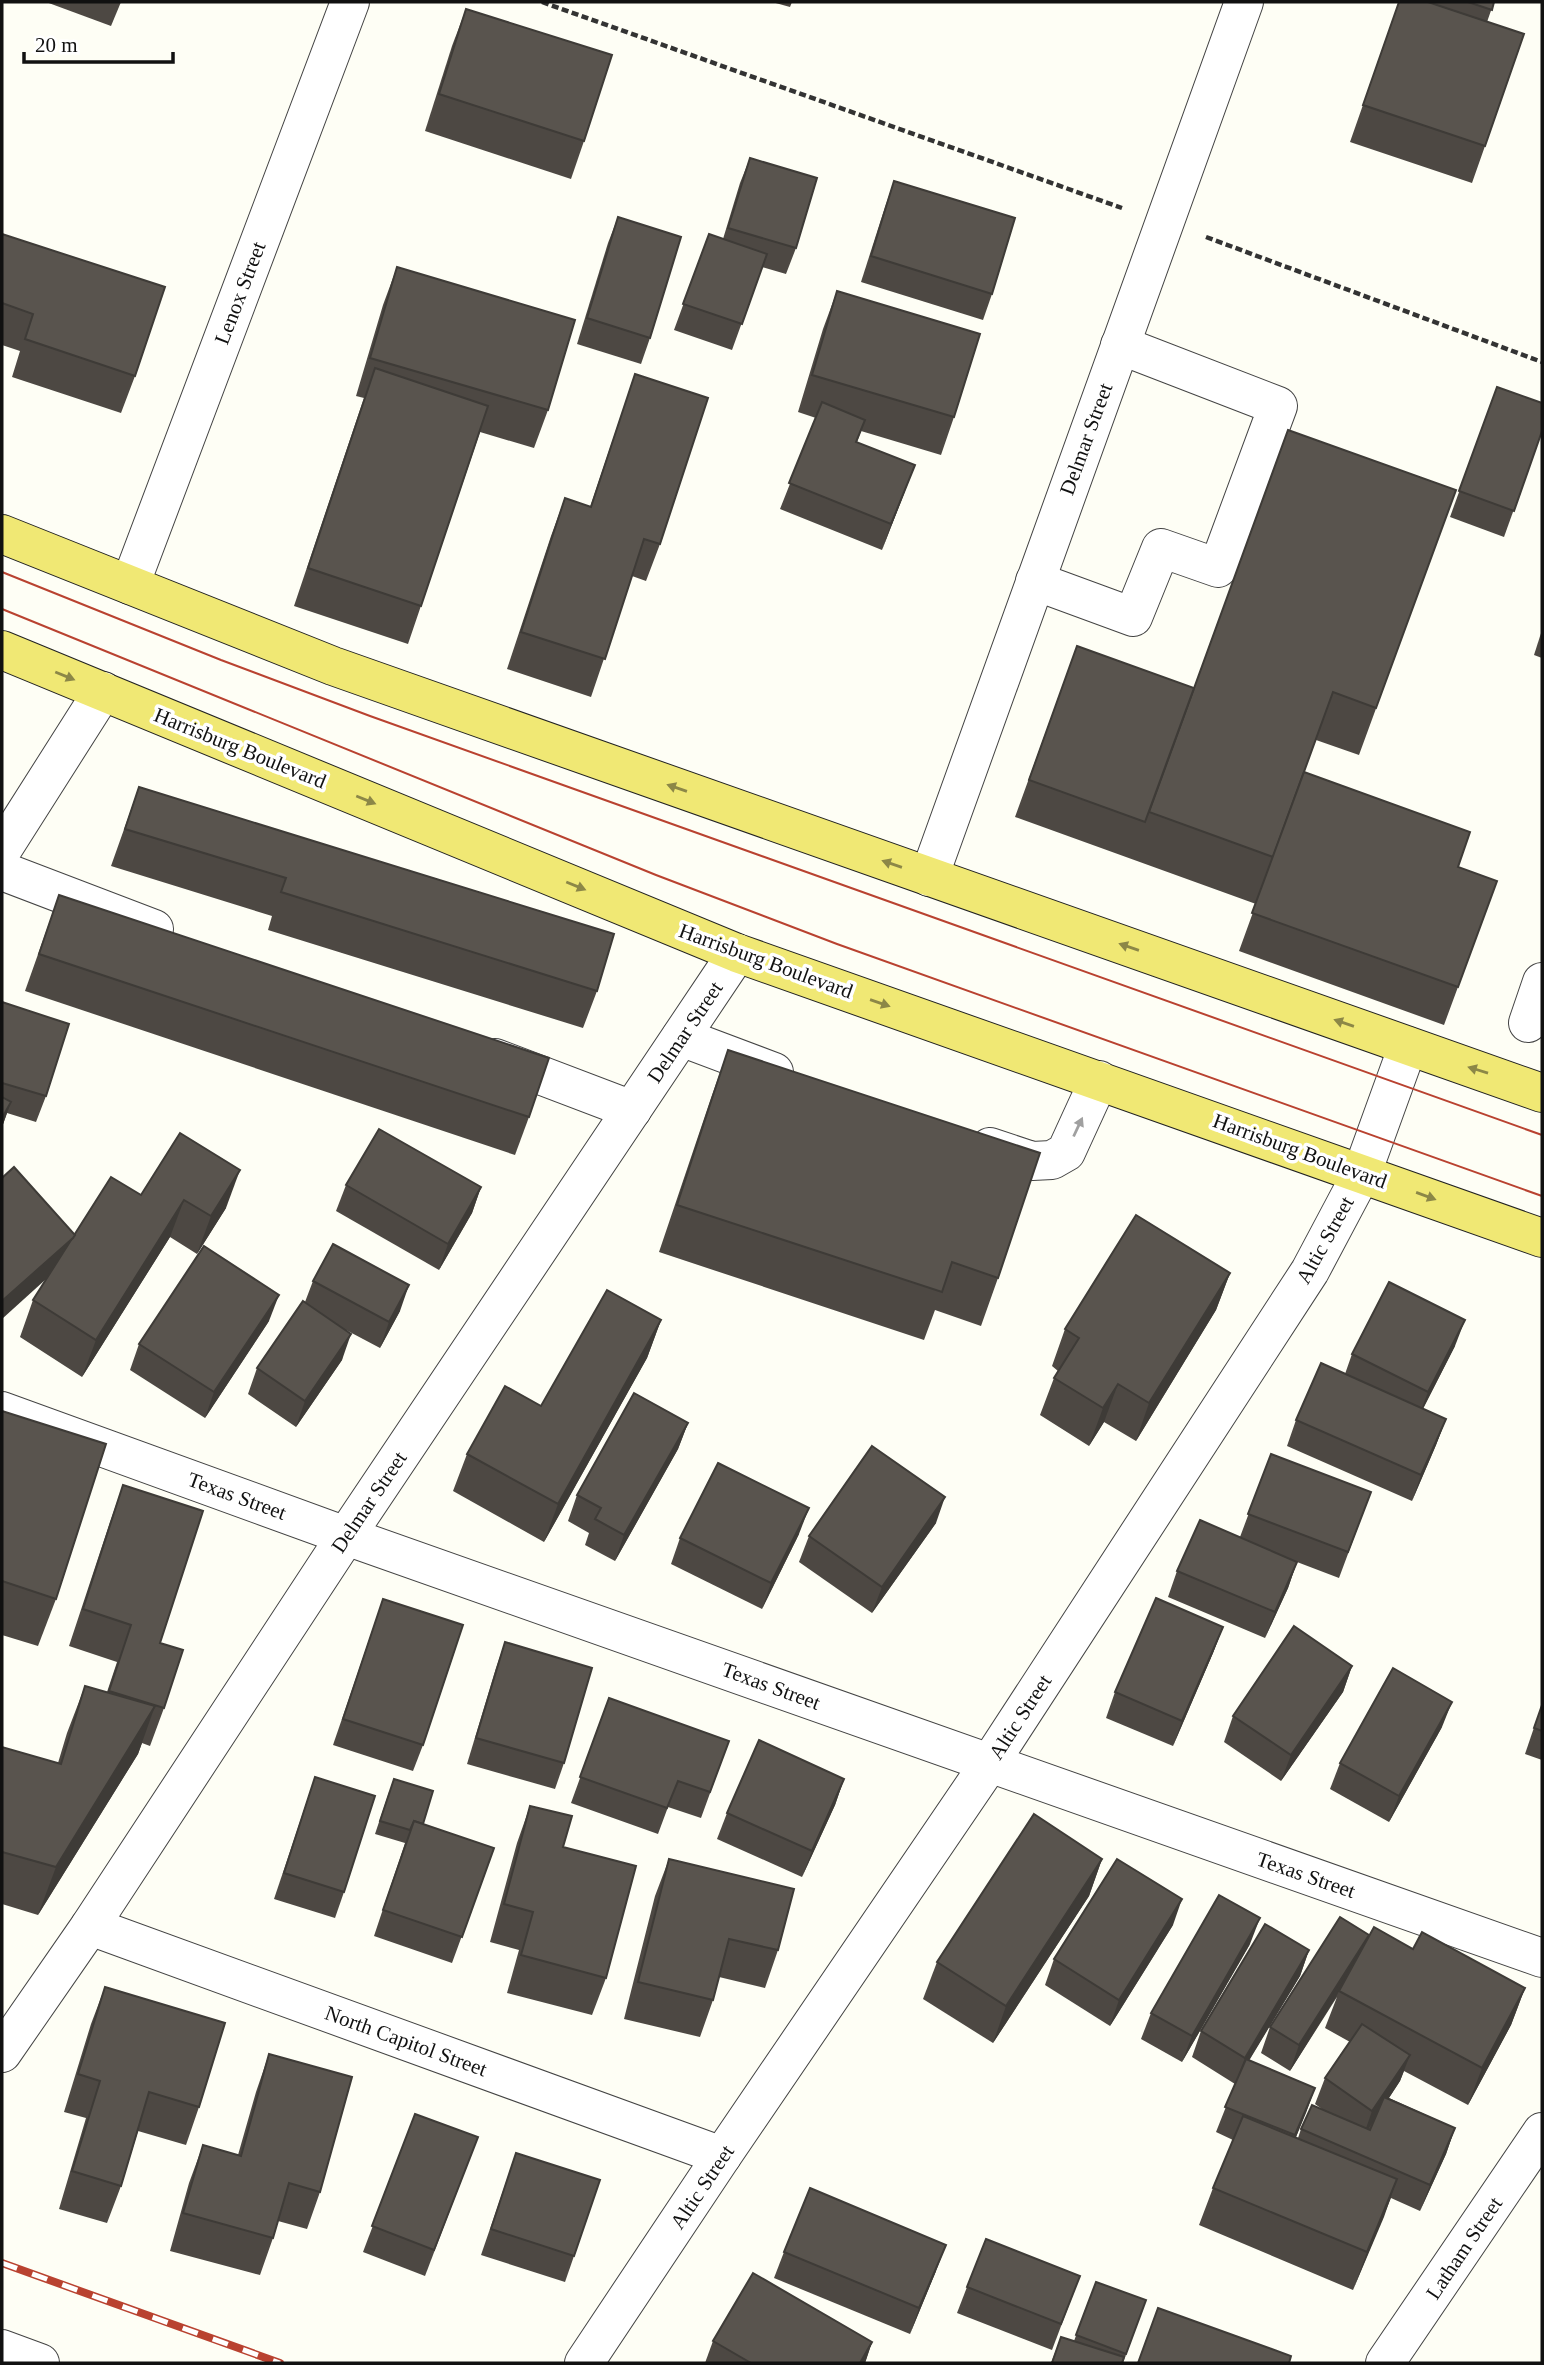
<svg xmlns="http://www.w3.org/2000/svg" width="1544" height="2365" font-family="Georgia,serif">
	<rect width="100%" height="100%" fill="#fefef5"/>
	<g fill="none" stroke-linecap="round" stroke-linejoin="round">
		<defs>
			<g id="minor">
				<path d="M 1035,581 L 1133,617 L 1161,548 L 1218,568 L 1278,406 L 1120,345"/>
				<path d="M 130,585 L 350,2"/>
				<path d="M 2,850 L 103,691"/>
				<path d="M 2,871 L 154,929"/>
				<path d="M 929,877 L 1244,2"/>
				<path d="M 1528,1023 L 1542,982"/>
				<path d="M 681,1037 L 774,1072"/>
				<path d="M 495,1058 L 632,1110"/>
				<path d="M 990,1147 L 1032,1161 L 1052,1160 L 1066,1152 L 1099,1080"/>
				<path d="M 2,1411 L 346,1536 L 1542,1958"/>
				<path d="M 90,1926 L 722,2156"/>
				<path d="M 2,2053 L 90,1926 L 346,1536 L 737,953"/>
				<path d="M 2,2349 L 40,2363"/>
				<path d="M 584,2363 L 722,2156 L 989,1764 L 1310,1271 L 1362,1173 L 1408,1046"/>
				<path d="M 1385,2363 L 1542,2132"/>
			</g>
			<g id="major">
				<path d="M 2,534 L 333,666 L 1542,1093"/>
				<path d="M 2,650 L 737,953 L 1542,1238"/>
			</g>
		</defs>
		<use href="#minor" stroke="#444" stroke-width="40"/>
		<use href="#major" stroke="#222" stroke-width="40"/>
		<g stroke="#333" stroke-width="4.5" stroke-dasharray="7 3.5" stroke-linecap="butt">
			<path d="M 542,2 L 1122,208"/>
			<path d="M 1206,237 L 1542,362"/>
		</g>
		<use href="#minor" stroke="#fff" stroke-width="38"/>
		<use href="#major" stroke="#f0e874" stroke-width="38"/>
		<g stroke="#b94230" stroke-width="2">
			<path d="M 2,572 L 221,660 L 370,716 L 1542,1135"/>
			<path d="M 2,609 L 656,875 L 837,944 L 1542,1196"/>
		</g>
		<defs>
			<path id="rail" d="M 2,2263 L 280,2363"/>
		</defs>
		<use href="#rail" stroke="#b94230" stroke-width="8"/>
		<use href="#rail" stroke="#fff" stroke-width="5" stroke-dasharray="16" stroke-linecap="butt"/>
	</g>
	<g fill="#4d4843">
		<path d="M 46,2 L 121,2 L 111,26 Z"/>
		<path d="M 772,2 L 792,2 L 790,7 Z"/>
		<path d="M 1399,2 L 1494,2 L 1487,22 L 1485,146 L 1472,183 L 1350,142 Z"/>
		<path d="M 466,9 L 584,141 L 571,179 L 425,131 L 452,46 Z"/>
		<path d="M 750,158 L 796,248 L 786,274 L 762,267 L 732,350 L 674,330 L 709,234 L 723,239 L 740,183 Z"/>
		<path d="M 894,181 L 992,294 L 983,320 L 861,282 L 885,207 Z"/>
		<path d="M 618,217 L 650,338 L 641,364 L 577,344 L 608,243 Z"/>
		<path d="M 2,234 L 135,376 L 121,413 L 12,377 L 20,351 L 2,345 Z"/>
		<path d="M 397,267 L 548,410 L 534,448 L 480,432 L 408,644 L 294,606 L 364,398 L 356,396 L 383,305 Z"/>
		<path d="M 837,291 L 954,417 L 941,455 L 861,431 L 857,442 L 905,491 L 882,550 L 780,509 L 816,418 L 798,412 L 823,329 Z"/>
		<path d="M 635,374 L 660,544 L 646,581 L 632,576 L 591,697 L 507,669 L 551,536 L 565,498 L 590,507 Z"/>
		<path d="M 1497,387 L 1542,431 L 1504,537 L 1450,517 Z"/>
		<path d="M 1456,490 L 1359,755 L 1316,740 L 1301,779 L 1458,867 L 1497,881 L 1444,1025 L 1239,951 L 1256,904 L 1015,817 L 1077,646 L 1194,688 Z"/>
		<path d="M 1542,630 L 1542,658 L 1534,655 Z"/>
		<path d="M 139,787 L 597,991 L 583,1028 L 268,930 L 272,916 L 111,866 Z"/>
		<path d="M 59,895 L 529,1117 L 515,1155 L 25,991 Z"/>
		<path d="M 2,1002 L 46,1096 L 36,1122 L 7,1113 L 2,1127 Z"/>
		<path d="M 728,1050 L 998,1278 L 981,1326 L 935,1310 L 924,1340 L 659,1252 L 711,1098 Z"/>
		<path d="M 180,1133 L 226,1208 L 197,1254 L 170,1237 L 82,1377 L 20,1337 L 33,1300 L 75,1235 L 141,1195 Z"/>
		<path d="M 346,1185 L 481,1187 L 472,1213 L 439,1270 L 336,1211 Z"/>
		<path d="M 1230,1273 L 1216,1310 L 1136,1441 L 1104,1422 L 1089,1446 L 1040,1415 L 1054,1378 L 1058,1371 L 1052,1366 L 1065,1329 Z"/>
		<path d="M 313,1281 L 400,1311 L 380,1348 L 346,1330 L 342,1360 L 296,1427 L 248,1394 L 257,1368 L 305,1302 Z"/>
		<path d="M 661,1320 L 647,1358 L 544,1542 L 453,1491 L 467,1454 L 541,1406 Z"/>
		<path d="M 269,1321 L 205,1418 L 130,1370 L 139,1344 Z"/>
		<path d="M 1455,1346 L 1423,1409 L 1446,1419 L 1436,1445 L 1412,1501 L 1287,1446 L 1296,1420 L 1345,1374 L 1352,1354 Z"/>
		<path d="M 2,1411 L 56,1599 L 38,1646 L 2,1635 Z"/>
		<path d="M 688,1423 L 678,1449 L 615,1561 L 585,1545 L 589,1533 L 568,1521 L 577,1495 Z"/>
		<path d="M 1271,1454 L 1371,1492 L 1339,1578 L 1297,1562 L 1288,1588 L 1265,1638 L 1168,1597 L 1177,1571 L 1240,1537 Z"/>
		<path d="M 123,1485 L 160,1643 L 164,1708 L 150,1746 L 142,1743 L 138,1754 L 38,1915 L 2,1904 L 2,1747 L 58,1763 L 67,1733 L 85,1686 L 107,1692 L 117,1662 L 69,1646 L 110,1522 Z"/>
		<path d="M 936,1523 L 872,1613 L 799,1562 L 809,1536 Z"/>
		<path d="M 799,1534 L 762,1609 L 671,1564 L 680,1538 Z"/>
		<path d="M 383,1599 L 423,1745 L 413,1771 L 333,1745 Z"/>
		<path d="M 1223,1627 L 1213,1653 L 1173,1746 L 1106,1718 L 1115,1692 Z"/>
		<path d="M 505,1642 L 564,1763 L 555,1789 L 467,1764 L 496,1668 Z"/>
		<path d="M 1352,1666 L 1343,1692 L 1281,1781 L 1224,1742 L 1233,1716 Z"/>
		<path d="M 609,1698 L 729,1741 L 701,1818 L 668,1807 L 658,1834 L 571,1803 Z"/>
		<path d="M 1542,1704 L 1542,1760 L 1525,1754 Z"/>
		<path d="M 1442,1727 L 1389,1822 L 1330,1789 L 1340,1763 Z"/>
		<path d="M 315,1777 L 344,1892 L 335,1918 L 274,1899 Z"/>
		<path d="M 844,1779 L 835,1805 L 802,1877 L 717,1839 L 727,1813 Z"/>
		<path d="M 389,1792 L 423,1824 L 494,1848 L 452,1963 L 374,1936 L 405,1843 L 375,1834 Z"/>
		<path d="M 530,1806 L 606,1978 L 592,2015 L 507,1993 L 519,1950 L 490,1942 L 517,1843 Z"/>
		<path d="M 669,1859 L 778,1950 L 765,1988 L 719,1977 L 713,2000 L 700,2037 L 624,2019 L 655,1896 Z"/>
		<path d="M 1102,1859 L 1089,1896 L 993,2043 L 923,1999 L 937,1962 Z"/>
		<path d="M 1173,1925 L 1110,2026 L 1045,1985 L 1054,1959 Z"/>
		<path d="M 1369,1935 L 1413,1949 L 1525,1988 L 1511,2025 L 1468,2105 L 1404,2071 L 1400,2081 L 1389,2098 L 1455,2128 L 1446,2154 L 1420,2211 L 1391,2198 L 1353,2290 L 1199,2225 L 1213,2188 L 1233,2140 L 1216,2132 L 1235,2084 L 1192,2057 L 1201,2031 L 1309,1950 L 1300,1976 L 1249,2060 L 1315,2088 L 1296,2137 L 1298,2138 L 1301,2129 L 1322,2109 L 1315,2104 L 1325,2078 L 1350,2042 L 1325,2028 L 1337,1997 L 1290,2071 L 1261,2053 L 1270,2027 Z"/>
		<path d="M 1250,1944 L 1182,2062 L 1141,2039 L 1151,2013 Z"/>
		<path d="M 105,1987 L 199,2107 L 186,2145 L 138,2131 L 121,2186 L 107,2223 L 59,2209 L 86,2118 L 64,2112 L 91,2024 Z"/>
		<path d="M 269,2054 L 320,2192 L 307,2229 L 278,2221 L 273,2238 L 260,2275 L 170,2251 L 189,2183 L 203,2145 L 238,2155 L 256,2092 Z"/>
		<path d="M 415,2114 L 468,2163 L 425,2276 L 363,2252 Z"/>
		<path d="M 516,2153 L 574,2256 L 565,2282 L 481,2255 Z"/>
		<path d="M 784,2252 L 936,2271 L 910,2334 L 774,2278 Z"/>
		<path d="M 1080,2276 L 1052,2350 L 957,2313 L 967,2287 Z"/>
		<path d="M 1096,2282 L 1146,2300 L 1123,2363 L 1051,2363 L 1061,2337 L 1074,2341 Z"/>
		<path d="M 713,2341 L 872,2342 L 865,2363 L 705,2363 Z"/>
	</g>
	<g fill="#3e3b37">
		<path d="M 915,465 L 905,491 L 882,550 L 891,524 Z"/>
		<path d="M 11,1102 L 2,1127 L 2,1118 Z"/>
		<path d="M 240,1170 L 226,1208 L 197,1254 L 211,1216 Z"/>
		<path d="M 481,1187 L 472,1213 L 439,1270 L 448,1244 Z"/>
		<path d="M 184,1200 L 170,1237 L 82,1377 L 96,1340 Z"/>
		<path d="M 75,1235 L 66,1261 L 2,1319 L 2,1301 Z"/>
		<path d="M 1230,1273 L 1216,1310 L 1136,1441 L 1149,1403 Z"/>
		<path d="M 409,1285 L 400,1311 L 380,1348 L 389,1322 Z"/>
		<path d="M 279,1295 L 269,1321 L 205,1418 L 214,1392 Z"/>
		<path d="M 661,1320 L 647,1358 L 544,1542 L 558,1504 Z"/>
		<path d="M 1465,1320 L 1455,1346 L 1418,1418 L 1428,1392 Z"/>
		<path d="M 351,1334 L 342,1360 L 296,1427 L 305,1401 Z"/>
		<path d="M 1118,1384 L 1104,1422 L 1089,1446 L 1103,1408 Z"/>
		<path d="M 1446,1419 L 1436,1445 L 1412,1501 L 1421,1475 Z"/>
		<path d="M 688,1423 L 678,1449 L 615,1561 L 624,1535 Z"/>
		<path d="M 945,1497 L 936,1523 L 872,1613 L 882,1587 Z"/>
		<path d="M 809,1508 L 799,1534 L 762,1609 L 771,1583 Z"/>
		<path d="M 1297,1562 L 1288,1588 L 1265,1638 L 1275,1612 Z"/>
		<path d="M 1223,1627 L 1213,1653 L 1173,1746 L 1182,1721 Z"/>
		<path d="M 1352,1666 L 1343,1692 L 1281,1781 L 1291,1755 Z"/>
		<path d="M 1452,1702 L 1442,1727 L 1389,1822 L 1399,1796 Z"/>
		<path d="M 155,1706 L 138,1754 L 38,1915 L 56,1867 Z"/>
		<path d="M 844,1779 L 835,1805 L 802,1877 L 812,1851 Z"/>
		<path d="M 1102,1859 L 1089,1896 L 993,2043 L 1006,2006 Z"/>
		<path d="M 1182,1899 L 1173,1925 L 1110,2026 L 1119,2000 Z"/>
		<path d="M 1260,1918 L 1250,1944 L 1182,2062 L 1192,2036 Z"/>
		<path d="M 1369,1935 L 1339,1991 L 1336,1997 L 1290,2071 L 1299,2045 Z"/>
		<path d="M 1309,1950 L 1300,1976 L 1235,2084 L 1245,2058 Z"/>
		<path d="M 1525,1988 L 1511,2025 L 1468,2105 L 1482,2068 Z"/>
		<path d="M 1410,2055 L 1400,2081 L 1363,2137 L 1372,2111 Z"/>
		<path d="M 1315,2088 L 1306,2113 L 1286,2161 L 1295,2135 Z"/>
		<path d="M 1455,2128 L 1446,2154 L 1420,2211 L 1430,2185 Z"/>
		<path d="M 1397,2179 L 1384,2217 L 1353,2290 L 1367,2252 Z"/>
		<path d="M 946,2245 L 936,2271 L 910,2334 L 919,2308 Z"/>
		<path d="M 872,2342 L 865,2363 L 860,2363 Z"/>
	</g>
	<g fill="#59544e" stroke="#3e3b37" stroke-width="2">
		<path d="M 1399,2 L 1428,2 L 1524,34 L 1485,146 L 1363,105 Z"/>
		<path d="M 1468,2 L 1494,2 L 1492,10 Z"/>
		<path d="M 466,9 L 612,55 L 584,141 L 439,94 Z"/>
		<path d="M 750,158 L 817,178 L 796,248 L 728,228 Z"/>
		<path d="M 894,181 L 1015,218 L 992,294 L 871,256 Z"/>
		<path d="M 618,217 L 681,237 L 650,338 L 587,318 Z"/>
		<path d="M 2,234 L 165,287 L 135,376 L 25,339 L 33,314 L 2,303 Z"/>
		<path d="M 709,234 L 767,254 L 742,324 L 683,304 Z"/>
		<path d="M 397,267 L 575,320 L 548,410 L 370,358 Z"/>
		<path d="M 837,291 L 980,334 L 954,417 L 812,375 Z"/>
		<path d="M 375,368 L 488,406 L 421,606 L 308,568 Z"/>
		<path d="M 635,374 L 708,398 L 660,544 L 644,539 L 605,659 L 521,632 L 565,498 L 591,507 Z"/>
		<path d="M 1497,387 L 1542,403 L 1542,431 L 1514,511 L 1459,491 Z"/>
		<path d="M 822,402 L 865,420 L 856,442 L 915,465 L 891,524 L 789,483 Z"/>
		<path d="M 1288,430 L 1456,490 L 1376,708 L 1333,692 L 1273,857 L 1149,812 Z"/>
		<path d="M 1077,646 L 1194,688 L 1145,822 L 1029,780 Z"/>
		<path d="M 1304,772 L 1470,832 L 1458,867 L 1497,881 L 1458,987 L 1252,913 Z"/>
		<path d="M 139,787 L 614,934 L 597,991 L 281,892 L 286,878 L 125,829 Z"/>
		<path d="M 59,895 L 549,1058 L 529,1117 L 39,954 Z"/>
		<path d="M 2,1002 L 69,1024 L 46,1096 L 2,1083 Z"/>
		<path d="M 728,1050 L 1040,1153 L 998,1278 L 952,1262 L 942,1292 L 677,1205 Z"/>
		<path d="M 2,1097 L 11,1102 L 2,1118 Z"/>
		<path d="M 379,1129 L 481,1187 L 448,1244 L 346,1185 Z"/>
		<path d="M 180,1133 L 240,1170 L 211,1216 L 184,1200 L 96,1340 L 33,1300 L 111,1177 L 141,1195 Z"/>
		<path d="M 14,1167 L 75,1235 L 73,1238 L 2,1301 L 2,1178 Z"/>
		<path d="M 1136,1215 L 1230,1273 L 1149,1403 L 1118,1384 L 1103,1408 L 1054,1378 L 1079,1338 L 1065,1329 Z"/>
		<path d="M 333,1244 L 409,1285 L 389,1322 L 313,1281 Z"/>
		<path d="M 204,1246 L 279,1295 L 214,1392 L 139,1344 Z"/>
		<path d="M 1389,1282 L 1465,1320 L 1428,1392 L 1352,1354 Z"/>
		<path d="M 607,1290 L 661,1320 L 558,1504 L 467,1454 L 505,1386 L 541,1406 Z"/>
		<path d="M 303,1301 L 351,1334 L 305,1401 L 257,1368 Z"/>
		<path d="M 1321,1363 L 1446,1419 L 1421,1475 L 1296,1420 Z"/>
		<path d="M 634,1393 L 688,1423 L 624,1535 L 595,1519 L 601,1508 L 577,1495 Z"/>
		<path d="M 2,1411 L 106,1444 L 56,1599 L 2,1581 Z"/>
		<path d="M 872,1446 L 945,1497 L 882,1587 L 809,1536 Z"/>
		<path d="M 1271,1454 L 1371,1492 L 1348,1552 L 1248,1514 Z"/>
		<path d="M 718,1463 L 809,1508 L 771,1583 L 680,1538 Z"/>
		<path d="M 123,1485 L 203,1511 L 160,1643 L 183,1650 L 164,1708 L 109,1691 L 131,1625 L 83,1609 Z"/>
		<path d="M 1200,1520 L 1297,1562 L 1275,1612 L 1177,1571 Z"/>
		<path d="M 1156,1598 L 1223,1627 L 1182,1721 L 1115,1692 Z"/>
		<path d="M 383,1599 L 463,1625 L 423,1745 L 343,1719 Z"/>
		<path d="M 1294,1626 L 1352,1666 L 1291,1755 L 1233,1716 Z"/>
		<path d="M 505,1642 L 592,1668 L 564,1763 L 476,1738 Z"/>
		<path d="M 1393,1668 L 1452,1702 L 1399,1796 L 1340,1763 Z"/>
		<path d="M 85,1686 L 155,1706 L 56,1867 L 2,1852 L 2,1747 L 61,1764 Z"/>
		<path d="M 609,1698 L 729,1741 L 710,1792 L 678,1781 L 667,1808 L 580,1777 Z"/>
		<path d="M 1542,1705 L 1542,1731 L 1534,1728 Z"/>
		<path d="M 759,1740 L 844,1779 L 812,1851 L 727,1813 Z"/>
		<path d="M 315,1777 L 375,1796 L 344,1892 L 284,1873 Z"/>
		<path d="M 394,1779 L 433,1791 L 423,1824 L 414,1821 L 410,1830 L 380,1821 Z"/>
		<path d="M 530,1806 L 572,1816 L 563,1847 L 636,1866 L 606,1978 L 521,1955 L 533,1912 L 504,1904 Z"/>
		<path d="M 1034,1814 L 1102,1859 L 1006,2006 L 937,1962 Z"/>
		<path d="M 414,1821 L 494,1848 L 462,1937 L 383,1910 Z"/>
		<path d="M 669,1859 L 794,1889 L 778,1950 L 729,1939 L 713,2000 L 638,1982 Z"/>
		<path d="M 1117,1859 L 1182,1899 L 1119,2000 L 1054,1959 Z"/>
		<path d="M 1219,1895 L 1260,1918 L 1192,2036 L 1151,2013 Z"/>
		<path d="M 1340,1917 L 1369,1935 L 1299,2045 L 1270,2027 Z"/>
		<path d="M 1265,1924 L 1309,1950 L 1245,2058 L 1201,2031 Z"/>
		<path d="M 1374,1927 L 1413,1949 L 1422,1932 L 1525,1988 L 1482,2068 L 1339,1991 Z"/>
		<path d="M 105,1987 L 225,2023 L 199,2107 L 149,2092 L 121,2186 L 72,2171 L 100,2081 L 78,2074 Z"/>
		<path d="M 1362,2024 L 1410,2055 L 1372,2111 L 1325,2078 Z"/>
		<path d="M 269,2054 L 352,2077 L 320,2192 L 289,2183 L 273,2238 L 183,2213 L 203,2145 L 241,2156 Z"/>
		<path d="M 1246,2059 L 1315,2088 L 1295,2135 L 1225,2107 Z"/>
		<path d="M 1384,2097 L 1455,2128 L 1430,2185 L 1301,2129 L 1312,2105 L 1370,2130 Z"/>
		<path d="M 415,2114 L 478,2137 L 434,2250 L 372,2226 Z"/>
		<path d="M 1243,2116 L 1397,2179 L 1367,2252 L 1213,2188 Z"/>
		<path d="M 516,2153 L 600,2180 L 574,2256 L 491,2229 Z"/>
		<path d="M 810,2188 L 946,2245 L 919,2308 L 784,2252 Z"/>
		<path d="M 986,2239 L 1080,2276 L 1061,2324 L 967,2287 Z"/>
		<path d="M 753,2273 L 872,2342 L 860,2363 L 751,2363 L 713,2341 Z"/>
		<path d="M 1096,2282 L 1146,2300 L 1126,2354 L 1076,2335 Z"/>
		<path d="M 1158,2308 L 1291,2356 L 1289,2363 L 1138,2363 Z"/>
		<path d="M 1061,2337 L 1124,2357 L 1122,2363 L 1052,2363 Z"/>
	</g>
	<defs><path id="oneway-solid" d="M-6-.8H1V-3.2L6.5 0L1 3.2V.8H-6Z" transform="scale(1.75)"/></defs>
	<g fill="#8c8747">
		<use href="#oneway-solid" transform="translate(65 676) rotate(22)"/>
		<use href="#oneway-solid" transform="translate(677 788) rotate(-161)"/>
		<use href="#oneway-solid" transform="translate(366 800) rotate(22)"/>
		<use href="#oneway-solid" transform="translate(892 864) rotate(-161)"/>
		<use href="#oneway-solid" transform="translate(576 886) rotate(22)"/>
		<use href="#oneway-solid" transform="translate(1129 947) rotate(-161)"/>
		<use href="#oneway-solid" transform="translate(880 1003) rotate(19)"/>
		<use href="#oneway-solid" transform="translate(1344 1023) rotate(-161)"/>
		<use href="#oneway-solid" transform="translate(1478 1070) rotate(-163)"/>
		<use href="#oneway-solid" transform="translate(1426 1196) rotate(20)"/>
	</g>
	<use fill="#a0a0a0" href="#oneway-solid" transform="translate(1078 1127) rotate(-65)"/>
	<g text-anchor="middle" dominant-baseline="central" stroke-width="7" stroke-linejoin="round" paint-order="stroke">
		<g font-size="21" fill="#111" stroke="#fff">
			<text transform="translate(240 293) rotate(-69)">Lenox Street</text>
			<text transform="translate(1086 439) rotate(-70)">Delmar Street</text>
			<text transform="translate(240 748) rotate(22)">Harrisburg Boulevard</text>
			<text transform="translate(766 961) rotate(20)">Harrisburg Boulevard</text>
			<text transform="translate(685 1032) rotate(-56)">Delmar Street</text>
			<text transform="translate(1300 1151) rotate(20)">Harrisburg Boulevard</text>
			<text transform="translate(1325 1240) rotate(-61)">Altic Street</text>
			<text transform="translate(237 1496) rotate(20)">Texas Street</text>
			<text transform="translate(369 1502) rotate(-56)">Delmar Street</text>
			<text transform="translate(771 1686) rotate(20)">Texas Street</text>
			<text transform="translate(1020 1717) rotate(-57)">Altic Street</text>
			<text transform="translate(1306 1875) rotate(19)">Texas Street</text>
			<text transform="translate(406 2041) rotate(20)">North Capitol Street</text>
			<text transform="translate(702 2187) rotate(-56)">Altic Street</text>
			<text transform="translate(1464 2248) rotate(-56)">Latham Street</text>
		</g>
	</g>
	<rect width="1544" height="2365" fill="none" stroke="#111111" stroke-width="7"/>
	<path d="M24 52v10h149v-10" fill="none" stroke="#111111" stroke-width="3.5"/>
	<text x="35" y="52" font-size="21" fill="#111111" stroke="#ffffff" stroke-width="5" paint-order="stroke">20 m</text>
</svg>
